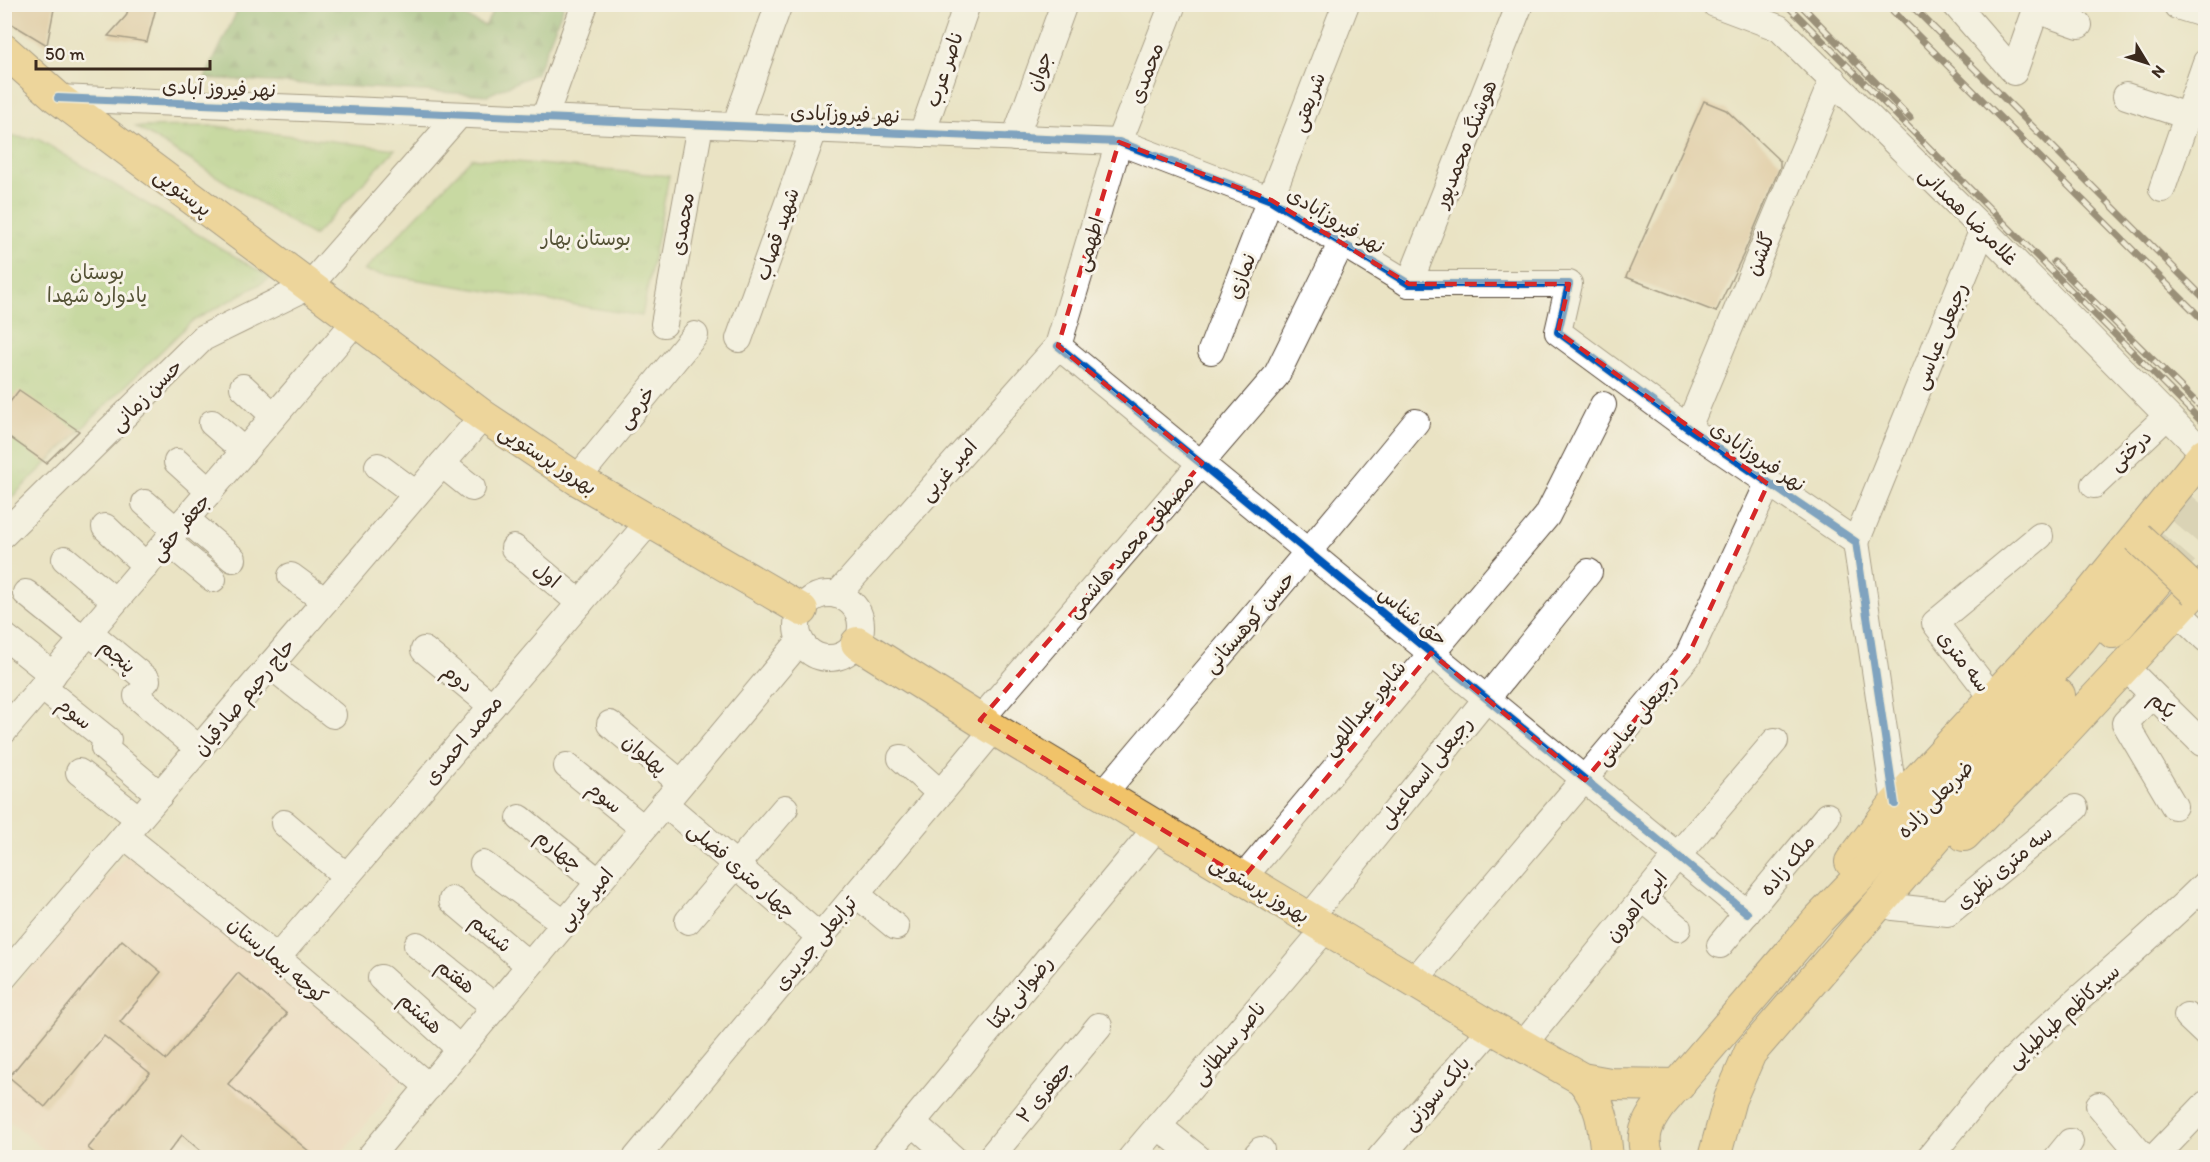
<svg xmlns="http://www.w3.org/2000/svg" width="2210" height="1162" font-family="Itim,'Playpen Sans Arabic',sans-serif">
	<defs>
		<pattern id="grass-tufts" width="24" height="20" patternUnits="userSpaceOnUse" patternTransform="scale(1.5)"><rect width="24" height="20" fill="#a0cc79"/><path d="M3 7l-1-3M5 7V3M7 7l1-3M15 17l-1-3M17 17v-4M19 17l1-3" fill="none" stroke="#8baf68"/></pattern>
		<pattern id="forest-firs" width="22" height="20" patternUnits="userSpaceOnUse" patternTransform="scale(1.5)"><rect width="22" height="20" fill="#80b069"/><path d="M5 1l3.5 6h-7zM16 11l3.5 6h-7z" fill="#6a8f56"/></pattern>
	</defs>
	<rect width="100%" height="100%" fill="#f7f3e8"/>
	<filter id="ink" filterUnits="userSpaceOnUse"><feTurbulence type="fractalNoise" baseFrequency=".0167" numOctaves="2"/><feDisplacementMap in="SourceGraphic" scale="12" xChannelSelector="R" yChannelSelector="G"/><feConvolveMatrix kernelMatrix="1 2 1 2 8 2 1 2 1" color-interpolation-filters="sRGB"/></filter>
	<filter id="wash" filterUnits="userSpaceOnUse"><feTurbulence type="fractalNoise" baseFrequency=".008" numOctaves="4" result="noise"/><feDisplacementMap in="SourceGraphic" scale="24" xChannelSelector="R" yChannelSelector="G"/><feGaussianBlur stdDeviation="1.35" result="paint"/><feColorMatrix in="noise" values="0 0 0 0 0 0 0 0 0 0 0 0 0 0 0 0 0 1.4 0 .05"/><feComposite in="paint" operator="in"/></filter>
	<g filter="url(#wash)">
		<rect width="100%" height="100%" fill="#eae3c4"/>
		<path fill="#f3d4bf" d="M 127,854 L 404,1077 L 339,1157 L 53,1157 L 5,1117 L 5,999 Z"/>
		<g fill="url(#grass-tufts)" stroke="#6e7b4c" stroke-width="1.5">
			<path d="M 216,126 L 395,149 L 314,236 L 136,127 Z"/>
			<path d="M 5,136 L 38,139 L 271,278 L 191,322 L 5,504 Z"/>
			<path d="M 472,158 L 669,176 L 642,316 L 364,271 Z"/>
		</g>
		<path fill="url(#forest-firs)" stroke="#5e6d44" stroke-width="1.5" d="M 240,5 L 441,5 L 485,26 L 496,5 L 564,5 L 537,73 L 488,95 L 205,78 Z"/>
		<g id="blocks">
			<g fill="#dab88c">
				<path d="M 13,4 L 55,4 L 47,45 L 7,21 Z"/>
				<path d="M 130,4 L 157,4 L 147,42 L 108,36 L 126,16 Z"/>
				<path d="M 1704,101 L 1726,110 L 1780,161 L 1780,167 L 1744,253 L 1716,312 L 1626,277 Z"/>
				<path d="M 19,390 L 79,431 L 46,463 L 4,433 L 4,410 Z"/>
				<path d="M 122,940 L 161,972 L 120,1022 L 166,1060 L 238,973 L 287,1014 L 228,1084 L 317,1158 L 209,1158 L 182,1135 L 164,1158 L 100,1158 L 88,1148 L 150,1073 L 104,1036 L 45,1107 L 9,1077 Z"/>
			</g>
		</g>
	</g>
	<g filter="url(#ink)">
		<use href="#blocks" fill-opacity="0" stroke="#554637" stroke-width="1.5"/>
		<g fill="none" stroke-linecap="round" stroke-linejoin="round">
			<g stroke="#c7bea3" stroke-width="32" stroke-dasharray="32 16" stroke-linecap="butt">
				<path d="M 2144,560 L 2206,488"/>
				<path d="M 2162,575 L 2206,524"/>
			</g>
			<defs>
				<g id="minor">
					<path d="M 1715,4 L 1779,28 L 1983,229 L 2206,455"/>
					<path d="M 1955,4 L 2014,72 L 2038,4"/>
					<path d="M 2177,6 L 2206,15"/>
					<path d="M 2036,10 L 2079,25"/>
					<path d="M 2126,96 L 2187,116"/>
					<path d="M 58,98 L 1119,142 L 1271,200 L 1409,284 L 1569,284 L 1558,332 L 1688,428 L 1856,542 L 1895,804"/>
					<path d="M 544,119 L 585,4"/>
					<path d="M 735,126 L 779,4"/>
					<path d="M 922,134 L 967,4"/>
					<path d="M 1015,138 L 1064,4"/>
					<path d="M 2162,189 L 2206,62"/>
					<path d="M 1409,284 L 1520,4"/>
					<path d="M 664,324 L 700,125"/>
					<path d="M 739,339 L 814,130"/>
					<path d="M 1058,346 L 1747,913"/>
					<path d="M 1211,351 L 1346,4"/>
					<path d="M 243,387 L 274,416"/>
					<path d="M 212,423 L 244,451"/>
					<path d="M 1688,428 L 1833,79"/>
					<path d="M 177,462 L 210,492"/>
					<path d="M 442,464 L 472,488"/>
					<path d="M 378,466 L 416,494"/>
					<path d="M 577,479 L 695,335"/>
					<path d="M 2094,485 L 2167,416"/>
					<path d="M 145,503 L 176,530"/>
					<path d="M 186,519 L 233,559"/>
					<path d="M 105,527 L 146,566"/>
					<path d="M 4,534 L 203,338 L 309,286 L 459,115"/>
					<path d="M 167,541 L 213,579"/>
					<path d="M 1856,542 L 1983,229"/>
					<path d="M 514,548 L 580,603"/>
					<path d="M 65,559 L 115,601"/>
					<path d="M 291,576 L 325,601"/>
					<path d="M 26,593 L 83,639"/>
					<circle cx="829" cy="626" r="32"/>
					<path d="M 837,595 L 1058,346 L 1119,142 L 1173,4"/>
					<path d="M 2177,611 L 2206,639"/>
					<path d="M 89,632 L 147,680"/>
					<path d="M 4,636 L 53,675"/>
					<path d="M 424,650 L 492,706"/>
					<path d="M 270,665 L 333,715"/>
					<path d="M 2124,666 L 2202,743"/>
					<path d="M 42,687 L 108,740"/>
					<path d="M 2152,695 L 2125,723 L 2174,806"/>
					<path d="M 137,696 L 199,749"/>
					<path d="M 1993,698 L 1935,623 L 2040,536"/>
					<path d="M 980,720 L 1276,376 L 1342,242"/>
					<path d="M 610,724 L 681,783"/>
					<path d="M 4,731 L 355,322"/>
					<path d="M 104,748 L 160,795"/>
					<path d="M 901,758 L 940,793"/>
					<path d="M 567,766 L 643,828"/>
					<path d="M 79,772 L 139,819"/>
					<path d="M 1103,794 C 1207,670 1313,548 1416,422"/>
					<path d="M 664,803 L 820,937"/>
					<path d="M 520,818 L 599,882"/>
					<path d="M 284,823 L 346,876"/>
					<path d="M 125,836 L 277,958 L 429,1087"/>
					<path d="M 483,864 L 564,923"/>
					<path d="M 1243,878 L 1547,516 L 1603,405"/>
					<path d="M 856,894 L 896,927"/>
					<path d="M 1642,898 L 1678,928"/>
					<path d="M 452,900 L 529,965"/>
					<path d="M 1893,907 L 1948,913 L 2075,808"/>
					<path d="M 1309,918 L 1589,572"/>
					<path d="M 688,921 L 785,808"/>
					<path d="M 417,945 L 495,1007"/>
					<path d="M 1720,945 L 1827,816"/>
					<path d="M 277,958 L 649,522"/>
					<path d="M 4,977 L 483,416"/>
					<path d="M 381,978 L 460,1049"/>
					<path d="M 1414,981 L 1688,656 L 1768,484"/>
					<path d="M 2187,1016 L 2206,1034"/>
					<path d="M 1522,1046 L 1677,856 L 1775,741"/>
					<path d="M 2099,1105 L 2144,1158"/>
					<path d="M 912,1122 L 953,1158"/>
					<path d="M 1158,1126 L 1198,1158"/>
					<path d="M 369,1158 L 800,641"/>
					<path d="M 636,1158 L 994,729"/>
					<path d="M 883,1158 L 1157,827"/>
					<path d="M 990,1158 L 1099,1026"/>
					<path d="M 1131,1158 L 1326,928"/>
					<path d="M 1254,1158 L 1261,1150"/>
					<path d="M 1380,1158 L 1492,1028"/>
					<path d="M 1929,1158 C 1953,1129 1977,1097 2003,1070 C 2068,1004 2141,948 2206,883"/>
					<path d="M 2057,1158 L 2070,1142"/>
					<path d="M 2154,1158 L 2206,1104"/>
				</g>
				<g id="major">
					<path d="M 4,50 L 58,98 L 483,416 L 577,479 L 802,610"/>
					<path d="M 2113,632 L 2162,575"/>
					<path d="M 857,643 L 994,729 L 1492,1028 L 1582,1079 L 1610,1084 L 1679,1085"/>
					<path d="M 1964,835 L 2038,760 L 2195,591 L 2206,583"/>
					<path d="M 1851,862 L 1895,804 L 2090,594 L 2204,454"/>
					<path d="M 1582,1079 C 1603,1105 1604,1126 1607,1158"/>
					<path d="M 1648,1158 C 1640,1136 1647,1123 1659,1106 L 1818,920 L 1966,766 L 2081,639 L 2144,560"/>
					<path d="M 1714,1158 L 1730,1099 L 1750,1053 L 2059,695"/>
				</g>
			</defs>
			<use href="#minor" stroke="#554637" stroke-width="28"/>
			<use href="#major" stroke="#554637" stroke-width="34"/>
			<use href="#minor" stroke="#fff" stroke-width="26"/>
			<use href="#major" stroke="#f1c369" stroke-width="32"/>
			<defs>
				<g id="rail">
					<path d="M 1786,4 L 2206,426"/>
					<path d="M 1800,4 L 1910,118"/>
					<path d="M 1886,4 L 2206,323"/>
					<path d="M 1910,4 L 2206,300"/>
					<path d="M 2054,262 L 2206,412"/>
				</g>
			</defs>
			<use href="#rail" stroke="#3b2a1e" stroke-width="7"/>
			<use href="#rail" stroke="#f7f3e8" stroke-width="4.5" stroke-dasharray="14" stroke-linecap="butt"/>
			<defs>
				<path id="major-bridge" d="M 2137,537 L 2195,591"/>
			</defs>
			<use href="#major-bridge" stroke="#554637" stroke-width="34" stroke-linecap="butt"/>
			<use href="#major-bridge" stroke="#f1c369" stroke-width="32"/>
			<defs>
				<g id="cycleway">
					<path d="M 58,98 L 1119,142 L 1271,200 L 1409,284 L 1569,284 L 1558,332 L 1688,428 L 1856,542 L 1895,804"/>
					<path d="M 1058,346 L 1747,913"/>
				</g>
			</defs>
			<use href="#cycleway" stroke="#f7f3e8" stroke-width="11"/>
			<use href="#cycleway" stroke="#0057b8" stroke-width="8"/>
		</g>
	</g>
	<path d="M0 0H2210V1162H0ZM 1119,142 L 1271,200 L 1409,284 L 1569,284 L 1558,332 L 1768,484 L 1688,656 L 1585,780 L 1431,653 L 1243,878 L 980,720 L 1202,463 L 1058,346 Z" fill="#eae3c4" fill-opacity=".55" fill-rule="evenodd"/>
	<path fill="none" stroke="#d62828" stroke-width="4.5" stroke-dasharray="12 8" stroke-linejoin="round" d="M 1119,142 L 1271,200 L 1409,284 L 1569,284 L 1558,332 L 1768,484 L 1688,656 L 1585,780 L 1431,653 L 1243,878 L 980,720 L 1202,463 L 1058,346 Z"/>
	<g text-anchor="middle" dominant-baseline="central" stroke-width="6" stroke-linejoin="round" paint-order="stroke">
		<g font-size="20" fill="#3b2a1e" stroke="#f7f3e8">
			<text transform="translate(944 69) rotate(-71)">ناصر عرب</text>
			<text transform="translate(1039 71) rotate(-70)">جوان</text>
			<text transform="translate(1146 73) rotate(-69)">محمدی</text>
			<text transform="translate(219 88) rotate(2)">نهر فیروز آبادی</text>
			<text transform="translate(1308 102) rotate(-69)">شریعتی</text>
			<text transform="translate(845 114) rotate(2)">نهر فیروزآبادی</text>
			<text transform="translate(1465 144) rotate(-68)">هوشنگ محمدپور</text>
			<text transform="translate(183 192) rotate(37)">پرستویی</text>
			<text transform="translate(1969 216) rotate(45)">غلامرضا همدانی</text>
			<text transform="translate(1336 220) rotate(31)">نهر فیروزآبادی</text>
			<text transform="translate(682 224) rotate(-80)">محمدی</text>
			<text transform="translate(777 234) rotate(-71)">شهید قصاب</text>
			<text transform="translate(1089 244) rotate(-73)">اطهمی</text>
			<text transform="translate(1760 254) rotate(-67)">گلشن</text>
			<text transform="translate(1241 276) rotate(-69)">نمازی</text>
			<text transform="translate(1940 336) rotate(-68)">رجبعلی عباسی</text>
			<text transform="translate(146 395) rotate(-45)">حسن زمانی</text>
			<text transform="translate(636 407) rotate(-51)">خرمی</text>
			<text transform="translate(2130 450) rotate(-43)">درختی</text>
			<text transform="translate(1758 456) rotate(34)">نهر فیروزآبادی</text>
			<text transform="translate(548 459) rotate(33)">بهروز پرستویی</text>
			<text transform="translate(948 470) rotate(-48)">امیر غربی</text>
			<text transform="translate(180 527) rotate(-50)">جعفر حقی</text>
			<text transform="translate(1130 546) rotate(-49)">مصطفی محمد هاشمی</text>
			<text transform="translate(547 575) rotate(39)">اول</text>
			<text transform="translate(1413 616) rotate(39)">حق شناس</text>
			<text transform="translate(1249 622) rotate(-49)">حسن کوهستانی</text>
			<text transform="translate(118 656) rotate(40)">پنجم</text>
			<text transform="translate(1964 661) rotate(52)">سه متری</text>
			<text transform="translate(458 678) rotate(39)">دوم</text>
			<text transform="translate(244 697) rotate(-50)">حاج رحیم صادقیان</text>
			<text transform="translate(2163 705) rotate(44)">یکم</text>
			<text transform="translate(1364 708) rotate(-50)">شاپور عبداللهی</text>
			<text transform="translate(75 713) rotate(39)">سوم</text>
			<text transform="translate(1636 719) rotate(-50)">رجبعلی عباسی</text>
			<text transform="translate(463 740) rotate(-50)">محمد احمدی</text>
			<text transform="translate(645 754) rotate(39)">پهلوان</text>
			<text transform="translate(1425 772) rotate(-51)">رجبعلی اسماعیلی</text>
			<text transform="translate(605 797) rotate(39)">سوم</text>
			<text transform="translate(1935 799) rotate(-46)">ضربعلی زاده</text>
			<text transform="translate(559 850) rotate(39)">چهارم</text>
			<text transform="translate(1787 865) rotate(-50)">ملک زاده</text>
			<text transform="translate(2004 867) rotate(-40)">سه متری نظری</text>
			<text transform="translate(742 870) rotate(41)">چهار متری فضلی</text>
			<text transform="translate(1260 889) rotate(31)">بهروز پرستویی</text>
			<text transform="translate(585 899) rotate(-50)">امیر غربی</text>
			<text transform="translate(1636 906) rotate(-51)">ایرج اهرون</text>
			<text transform="translate(491 933) rotate(40)">ششم</text>
			<text transform="translate(815 943) rotate(-50)">ترابعلی جدیدی</text>
			<text transform="translate(278 960) rotate(40)">کوچه بیمارستان</text>
			<text transform="translate(456 976) rotate(38)">هفتم</text>
			<text transform="translate(1020 992) rotate(-50)">رضوانی یکتا</text>
			<text transform="translate(421 1013) rotate(42)">هشتم</text>
			<text transform="translate(2063 1016) rotate(-42)">سیدکاظم طباطبایی</text>
			<text transform="translate(1229 1043) rotate(-50)">ناصر سلطانی</text>
			<text transform="translate(1044 1092) rotate(-50)">جعفری ۲</text>
			<text transform="translate(1436 1093) rotate(-49)">بابک سوزنی</text>
		</g>
		<g font-size="20" fill="#545235" stroke="#f7f3e8">
			<text x="586" y="238">بوستان بهار</text>
			<text x="97" y="272">بوستان<tspan x="97" dy="23">یادواره شهدا</tspan></text>
		</g>
	</g>
	<rect width="2210" height="1162" fill="none" stroke="#f7f3e8" stroke-width="24"/>
	<g transform="translate(2147 63) rotate(128)" stroke="#f7f3e8" stroke-width="4.5" paint-order="stroke">
	<path d="M0-4.5L10 22L0 15L-10 22Z" fill="#3b2a1e"/>
	<text y="-9" font-size="16" font-weight="bold" text-anchor="middle" fill="#3b2a1e">N</text>
	</g>
	<path d="M36 60v9h174v-9" fill="none" stroke="#3b2a1e" stroke-width="3"/>
	<text x="45" y="60" font-size="18" fill="#3b2a1e" stroke="#f7f3e8" stroke-width="4.5" paint-order="stroke">50 m</text>
</svg>
